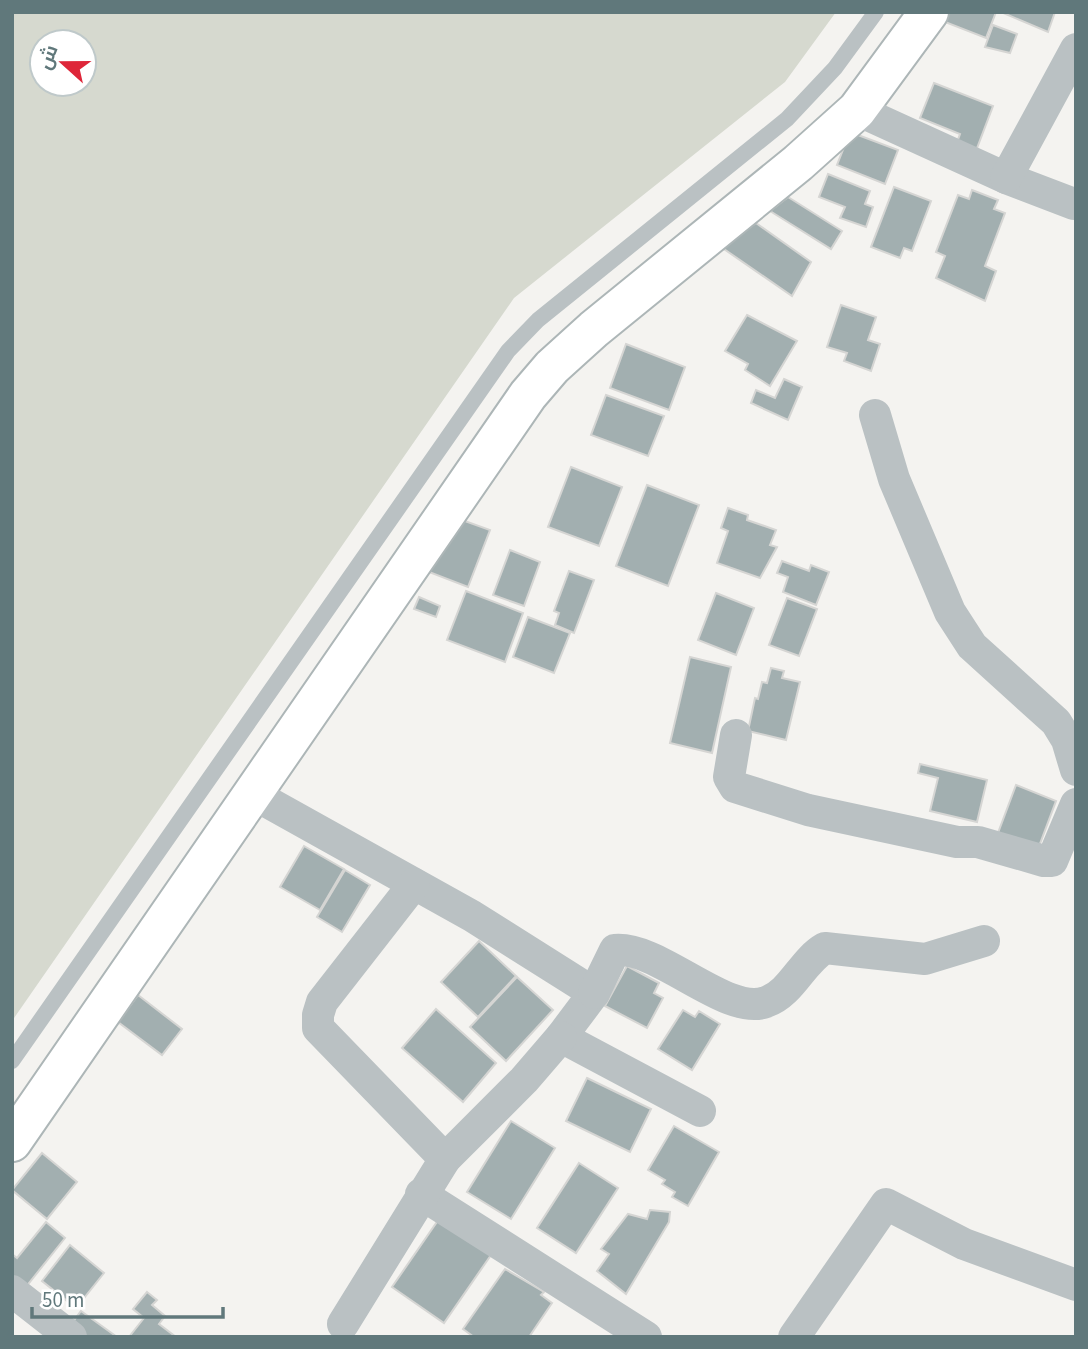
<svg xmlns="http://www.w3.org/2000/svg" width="1088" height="1349" font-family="'Source Sans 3',Cairo,sans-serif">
	<rect width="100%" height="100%" fill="#f4f3f0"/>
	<path fill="#d6d9cf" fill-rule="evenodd" d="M 12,12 L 836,12 L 785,82 L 514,298 L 12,1021 ZM 42,42 L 84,42 L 84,84 L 42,84 Z"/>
	<g fill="#a2afb0" stroke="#d5d5d3" stroke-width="2">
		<path d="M 949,12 L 996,12 L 986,38 L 945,22 Z"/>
		<path d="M 1001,12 L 1055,12 L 1048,32 Z"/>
		<path d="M 993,25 L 1017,34 L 1010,53 L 985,47 Z"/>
		<path d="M 934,83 L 993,106 L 974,156 L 955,148 L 960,134 L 920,118 Z"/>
		<path d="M 850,132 L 898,150 L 885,184 L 837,165 Z"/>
		<path d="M 828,174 L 870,191 L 865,204 L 873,207 L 866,227 L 840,218 L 845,207 L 819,197 Z"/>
		<path d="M 894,187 L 931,201 L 912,251 L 904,248 L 900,258 L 871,247 Z"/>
		<path d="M 972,190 L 998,200 L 994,209 L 1005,213 L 985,266 L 996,271 L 985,301 L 936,278 L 945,256 L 936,252 L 958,195 L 969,199 Z"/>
		<path d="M 788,197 L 842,231 L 831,249 L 770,211 Z"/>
		<path d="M 756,223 L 811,262 L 792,296 L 721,247 Z"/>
		<path d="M 841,305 L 876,317 L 868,340 L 880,344 L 871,371 L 844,361 L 847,353 L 827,347 Z"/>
		<path d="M 747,315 L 797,341 L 770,386 L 745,370 L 748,364 L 725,351 Z"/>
		<path d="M 626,344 L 685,367 L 669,410 L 610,388 Z"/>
		<path d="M 784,379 L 802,387 L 788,420 L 751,403 L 756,390 L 775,398 Z"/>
		<path d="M 606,395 L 664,416 L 648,456 L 591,435 Z"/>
		<path d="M 571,467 L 622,487 L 599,546 L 548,527 Z"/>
		<path d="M 647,485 L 699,505 L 668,586 L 616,566 Z"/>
		<path d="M 728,508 L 748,515 L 747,520 L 776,530 L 770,545 L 777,547 L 760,578 L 717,563 L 728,531 L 721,528 Z"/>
		<path d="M 451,516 L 490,530 L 468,587 L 429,572 Z"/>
		<path d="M 510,550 L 540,562 L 524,606 L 493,595 Z"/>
		<path d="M 782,561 L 809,571 L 811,565 L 829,572 L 816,605 L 783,592 L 788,577 L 777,573 Z"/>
		<path d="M 569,571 L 594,580 L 574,633 L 555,625 L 559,613 L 554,611 Z"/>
		<path d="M 466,591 L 523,613 L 505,662 L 447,640 Z"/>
		<path d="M 716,593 L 754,608 L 736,655 L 698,640 Z"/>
		<path d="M 419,597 L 440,606 L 436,617 L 414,609 Z"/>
		<path d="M 787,598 L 817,609 L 799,656 L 769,645 Z"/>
		<path d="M 528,617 L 570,633 L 554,673 L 513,657 Z"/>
		<path d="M 690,657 L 731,667 L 712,753 L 670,743 Z"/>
		<path d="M 771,668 L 784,671 L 782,678 L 800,682 L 786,740 L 748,731 L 755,698 L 758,699 L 762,682 L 767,683 Z"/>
		<path d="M 920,764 L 987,780 L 977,822 L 930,811 L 938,778 L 918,773 Z"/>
		<path d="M 1016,785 L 1056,801 L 1038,849 L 998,833 Z"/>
		<path d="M 304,846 L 344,869 L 320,910 L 280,887 Z"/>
		<path d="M 345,870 L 370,885 L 342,932 L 317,917 Z"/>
		<path d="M 479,941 L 516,976 L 478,1017 L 441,982 Z"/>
		<path d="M 627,966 L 659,983 L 654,993 L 663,998 L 647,1028 L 605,1006 Z"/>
		<path d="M 517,977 L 553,1010 L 506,1061 L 470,1027 Z"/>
		<path d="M 138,995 L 182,1029 L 162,1055 L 118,1022 Z"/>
		<path d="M 436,1009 L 496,1063 L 463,1102 L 402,1048 Z"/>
		<path d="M 683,1010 L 695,1017 L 699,1011 L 720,1024 L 692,1070 L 658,1049 Z"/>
		<path d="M 587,1078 L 651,1109 L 630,1152 L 566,1121 Z"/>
		<path d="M 511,1121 L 555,1148 L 511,1219 L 467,1192 Z"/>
		<path d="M 674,1126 L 719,1152 L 688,1206 L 672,1197 L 675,1192 L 662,1184 L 665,1180 L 648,1170 Z"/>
		<path d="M 42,1153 L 77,1182 L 47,1219 L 12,1190 Z"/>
		<path d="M 579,1163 L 618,1188 L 576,1253 L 537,1228 Z"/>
		<path d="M 650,1210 L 670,1212 L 669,1222 L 626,1294 L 597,1271 L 609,1254 L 601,1249 L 628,1214 L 647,1219 Z"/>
		<path d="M 439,1219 L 491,1255 L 444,1323 L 392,1287 Z"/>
		<path d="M 46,1222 L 65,1238 L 25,1288 L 12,1277 L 12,1254 L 17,1258 Z"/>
		<path d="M 70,1245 L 104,1273 L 76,1308 L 42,1281 Z"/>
		<path d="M 505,1269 L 544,1292 L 541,1295 L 552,1303 L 529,1337 L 474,1337 L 463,1329 Z"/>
		<path d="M 147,1292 L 157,1300 L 152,1305 L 165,1316 L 159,1324 L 176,1337 L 129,1337 L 144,1318 L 133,1309 Z"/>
		<path d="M 81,1311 L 117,1337 L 82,1337 L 69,1327 Z"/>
	</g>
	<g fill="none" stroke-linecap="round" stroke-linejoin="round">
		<defs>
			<path id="secondary" d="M 12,1142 L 528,395 L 552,367 L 594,329 L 798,163 L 857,110 L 929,12"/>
		</defs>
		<use href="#secondary" stroke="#adb6b7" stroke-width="42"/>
		<path stroke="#bac1c3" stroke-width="16" d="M 12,1061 L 508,351 L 538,320 L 787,119 L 835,68 L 876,12"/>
		<g stroke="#bac1c3" stroke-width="32">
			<path d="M 857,110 L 1006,178 L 1074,204"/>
			<path d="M 1006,178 L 1076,49"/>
			<path d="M 875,415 L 894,479 L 950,612 L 972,646 L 1056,722 L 1067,740 L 1076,770"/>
			<path d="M 736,735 L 729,777 L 735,787 L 808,810 L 957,842 L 978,842 L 1044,861 L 1052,861 L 1076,804"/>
			<path d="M 253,794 L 472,916 L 594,993 L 561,1037 L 700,1111"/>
			<path d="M 594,993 L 615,950 C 659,946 727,1017 766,1002 C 792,993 802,961 825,948 L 925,959 L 984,941"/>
			<path d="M 445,1159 L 524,1080 L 561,1037"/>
			<path d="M 421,1194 L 646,1337"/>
			<path d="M 12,1291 L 71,1337"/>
			<path d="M 343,1324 L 445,1159 L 318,1028 L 318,1015 L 322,1002 L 414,884"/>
			<path d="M 794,1337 L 886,1204 L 964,1244 L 1076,1285"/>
		</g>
		<use href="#secondary" stroke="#fff" stroke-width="38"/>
	</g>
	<rect width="1088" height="1349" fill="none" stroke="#60787b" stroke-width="28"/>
	<g transform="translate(63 63) rotate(291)"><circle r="33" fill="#ffffff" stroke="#bfc9ca" stroke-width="2"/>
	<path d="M0-5L12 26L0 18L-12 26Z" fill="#de2639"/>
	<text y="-10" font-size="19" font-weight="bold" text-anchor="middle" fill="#60787b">ش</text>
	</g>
	<path d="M32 1307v10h191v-10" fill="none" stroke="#60787b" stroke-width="3.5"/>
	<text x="42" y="1307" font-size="21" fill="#60787b" stroke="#ffffff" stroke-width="5" paint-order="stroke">50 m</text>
</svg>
